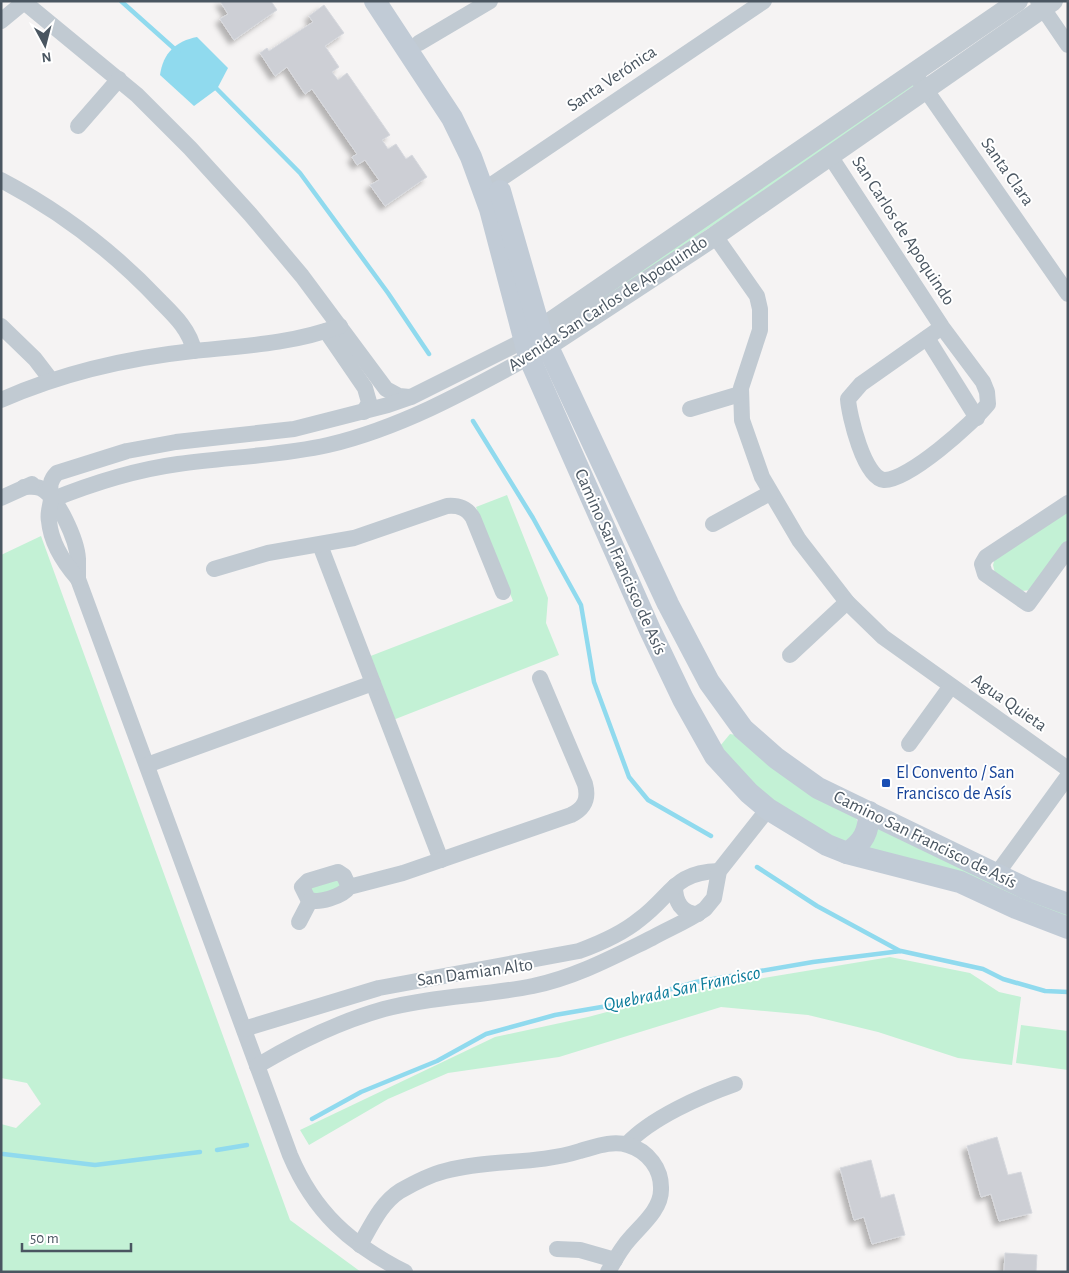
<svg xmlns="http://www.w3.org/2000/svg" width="1069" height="1273" font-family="'Alegreya Sans',sans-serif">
	<defs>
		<filter id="shadow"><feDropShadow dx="-4.5" dy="4.5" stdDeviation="2.5" flood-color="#0004"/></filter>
	</defs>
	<rect width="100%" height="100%" fill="#f5f3f3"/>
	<g fill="#c3f1d5">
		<path d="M 909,84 L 915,85 L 805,163 L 560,329 L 556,324 Z"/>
		<path d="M 507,495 L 548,598 L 546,623 L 559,655 L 393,720 L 368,657 L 513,601 L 476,507 Z"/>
		<path d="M 1068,509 L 1068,539 L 1033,590 L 1021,591 L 995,574 L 993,565 L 995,558 Z"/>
		<path d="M 41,536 L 290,1220 L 361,1272 L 1,1272 L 1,1124 L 16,1128 L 41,1104 L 27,1083 L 1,1078 L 1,555 Z"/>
		<path d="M 730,734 L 742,736 L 855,814 L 860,830 L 844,842 L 821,834 L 750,785 L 720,746 Z"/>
		<path d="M 875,824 L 1068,912 L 1068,919 L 868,852 Z"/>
		<path d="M 338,876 L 342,887 L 314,897 L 310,886 Z"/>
		<path d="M 890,957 L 970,973 L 999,992 L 1021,997 L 1012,1065 L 958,1058 L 878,1032 L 808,1015 L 721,1007 L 559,1057 L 448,1073 L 388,1099 L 309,1145 L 300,1130 L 495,1037 L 588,1017 L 686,991 Z"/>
		<path d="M 1021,1025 L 1068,1031 L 1068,1070 L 1016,1063 Z"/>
	</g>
	<path fill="#90daee" d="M 197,37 L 228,68 L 217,89 L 194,106 L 160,75 C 163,53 176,41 197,37 Z"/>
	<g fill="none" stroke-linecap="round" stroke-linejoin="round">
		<g stroke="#90daee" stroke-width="4.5">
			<path d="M 121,1 L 178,52"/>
			<path d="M 213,85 L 300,173 L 388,293 L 429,354"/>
			<path d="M 473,421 L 533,518 L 581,605 L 594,682 L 629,777 L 648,800 L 711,836"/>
			<path d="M 757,867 L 817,906 L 900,951"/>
			<path d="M 312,1119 L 361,1092 L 437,1061 L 486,1034 L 555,1015 L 619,1004 L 696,982 L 813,962 L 901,951 L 983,969 L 1003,979 L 1045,991 L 1068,992"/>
			<path d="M 217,1150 L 247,1145"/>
			<path d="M 3,1154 L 95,1165 L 200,1152"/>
		</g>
	</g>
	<g fill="#cdcfd5" stroke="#d7d9de" filter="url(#shadow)">
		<path d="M 220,1 L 271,1 L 277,10 L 234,40 L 220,19 L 228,14 Z"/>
		<path d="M 324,5 L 344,33 L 325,46 L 339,67 L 332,72 L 338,80 L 347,73 L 390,135 L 382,140 L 388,149 L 396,144 L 406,159 L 412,155 L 427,177 L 385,206 L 370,185 L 379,180 L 365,160 L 357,165 L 352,157 L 357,154 L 312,89 L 305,94 L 287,67 L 275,76 L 260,53 L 267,48 L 269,51 L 313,22 L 309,16 Z"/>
		<path d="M 997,1137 L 1008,1175 L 1021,1172 L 1032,1213 L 999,1221 L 991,1194 L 981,1197 L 967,1146 Z"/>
		<path d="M 871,1160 L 881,1198 L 894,1194 L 905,1235 L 872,1244 L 864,1217 L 854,1220 L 840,1168 Z"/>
		<path d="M 1005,1253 L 1037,1255 L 1036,1272 L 1004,1272 Z"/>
	</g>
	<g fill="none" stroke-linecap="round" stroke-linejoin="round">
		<g stroke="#c1cad2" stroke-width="16">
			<path d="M 23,1 L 137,95 L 190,148 L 250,214 L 302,276 L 386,389 L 399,396 L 410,397"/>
			<path d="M 1038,1 L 1068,45"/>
			<path d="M 1,21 L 24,2"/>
			<path d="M 419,43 L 490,1"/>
			<path d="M 919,80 L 1068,294"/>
			<path d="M 78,126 L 119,79"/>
			<path d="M 830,156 L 942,327 L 983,382 L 987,392 L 988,404 C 973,423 908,481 884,480 C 864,478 849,415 848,399 L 861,384 L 942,327"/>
			<path d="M 1,180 C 62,212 113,251 160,301 C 174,315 190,330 194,351"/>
			<path d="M 484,190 L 764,1"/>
			<path d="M 715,236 L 757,296 L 760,309 L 760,330 L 741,388 L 742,420 L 762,477 L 799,540 L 847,602 L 883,637 L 1068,769"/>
			<path d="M 1,326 L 35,359 L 51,380"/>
			<path d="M 326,331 L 365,388 L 369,402 L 364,412"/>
			<path d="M 927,338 L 977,418"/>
			<path d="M 1,400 C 62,373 128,358 193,351 C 243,346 292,344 340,326"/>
			<path d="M 690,409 L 740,394"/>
			<path d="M 24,487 C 29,487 35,486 40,488 C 58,496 77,541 78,559 C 78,566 78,573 78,579 L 290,1155 C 314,1212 350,1244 405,1272"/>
			<path d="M 1,498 L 32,484"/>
			<path d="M 51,500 C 93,483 134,470 178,464 C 229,457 279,456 328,445 C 400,428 465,392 529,357"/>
			<path d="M 1068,503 L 986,557 L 982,564 L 985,574 L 1028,604 L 1068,549"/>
			<path d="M 713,524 L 770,493"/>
			<path d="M 320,545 L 441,860"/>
			<path d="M 214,569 L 268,553 L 354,538 L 447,506 C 459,505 467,508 473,518 L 503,592"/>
			<path d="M 78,579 C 64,563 51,543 49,521 C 47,513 51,505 51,498 C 50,487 49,481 57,473 L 127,451 L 176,442 L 294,429 L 388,405 L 411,397 L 523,341"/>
			<path d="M 790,655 L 847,602"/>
			<path d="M 909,744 L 951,686"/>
			<path d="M 147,765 L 373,683"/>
			<path d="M 996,875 L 1068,776"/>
			<path d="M 675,886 C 675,901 681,914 698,914"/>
			<path d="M 349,887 L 344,876 L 338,872 L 308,881 L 302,887 L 308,899 C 317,905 343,896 349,887 L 403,873 L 571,815 C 585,808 589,799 585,784 L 540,678"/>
			<path d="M 299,922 L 310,901"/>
			<path d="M 244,1029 L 379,988 L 579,951 C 601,943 622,934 640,919 C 672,895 674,872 719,871"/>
			<path d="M 257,1066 C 297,1042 338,1022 384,1009 C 433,996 484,996 533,986 C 576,977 613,957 652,938 C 670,928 688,921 705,909 L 714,898 L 719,871 L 768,809"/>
			<path d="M 627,1144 C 651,1118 701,1096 735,1084"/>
			<path d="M 360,1245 C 371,1226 381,1203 400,1191 C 414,1183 429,1175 445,1171 C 489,1159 536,1165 580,1151 C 595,1147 612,1140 628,1145 C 648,1151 662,1169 661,1190 C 661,1212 636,1229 624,1246 C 618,1254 613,1263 608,1272"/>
			<path d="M 557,1249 L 580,1250 L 615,1260"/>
		</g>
		<g stroke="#c1cad2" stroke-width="20">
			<path d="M 527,338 L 1018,1"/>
			<path d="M 534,355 L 715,236 L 1053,1"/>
		</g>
		<g stroke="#c1cbd6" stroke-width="22">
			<path d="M 375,1 L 452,118 L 471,157 L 490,209 L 529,357 L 650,630 L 683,699 L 715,756 L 749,793 L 768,809 L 827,845 L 847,853 L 960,882 L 1016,908 L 1068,928"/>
			<path d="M 500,191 L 540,330 L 668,604 L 709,682 L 743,729 L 776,758 L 818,788 L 1027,889 L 1068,904"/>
			<path d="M 847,853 C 863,843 869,832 869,812"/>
		</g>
	</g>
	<rect fill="#1a4fb4" stroke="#fff" stroke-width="2" x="881" y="778" width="10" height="10" rx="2.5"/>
	<g text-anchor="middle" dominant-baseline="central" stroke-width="4" stroke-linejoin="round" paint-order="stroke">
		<g font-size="18" fill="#4a5661" stroke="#fff">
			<text transform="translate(612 79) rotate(-34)">Santa Verónica</text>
			<text transform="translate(1007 172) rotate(55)">Santa Clara</text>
			<text transform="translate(903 231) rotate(57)">San Carlos de Apoquindo</text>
			<text transform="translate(608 304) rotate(-33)">Avenida San Carlos de Apoquindo</text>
			<text transform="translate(620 562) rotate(66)">Camino San Francisco de Asís</text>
			<text transform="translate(1009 703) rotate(35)">Agua Quieta</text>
			<text transform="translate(925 840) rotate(26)">Camino San Francisco de Asís</text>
			<text transform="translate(475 973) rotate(-8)">San Damian Alto</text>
		</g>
		<g font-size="18" fill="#164399" stroke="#fff" text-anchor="start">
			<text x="896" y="773">El Convento / San<tspan x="896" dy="21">Francisco de Asís</tspan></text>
		</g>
		<g font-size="19" font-style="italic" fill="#0c7c9b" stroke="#fff">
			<text transform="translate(682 989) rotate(-12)">Quebrada San Francisco</text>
		</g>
	</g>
	<rect width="1069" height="1273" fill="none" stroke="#4a5661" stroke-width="5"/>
	<g transform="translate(45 45) rotate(173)" stroke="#ffffff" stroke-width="4" paint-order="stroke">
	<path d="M0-4L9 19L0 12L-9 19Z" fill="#4a5661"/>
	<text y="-8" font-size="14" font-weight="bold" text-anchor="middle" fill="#4a5661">N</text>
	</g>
	<path d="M22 1243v8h109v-8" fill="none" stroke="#4a5661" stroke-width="2.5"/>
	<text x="30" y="1243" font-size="15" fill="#4a5661" stroke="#ffffff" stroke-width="4" paint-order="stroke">50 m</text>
</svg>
